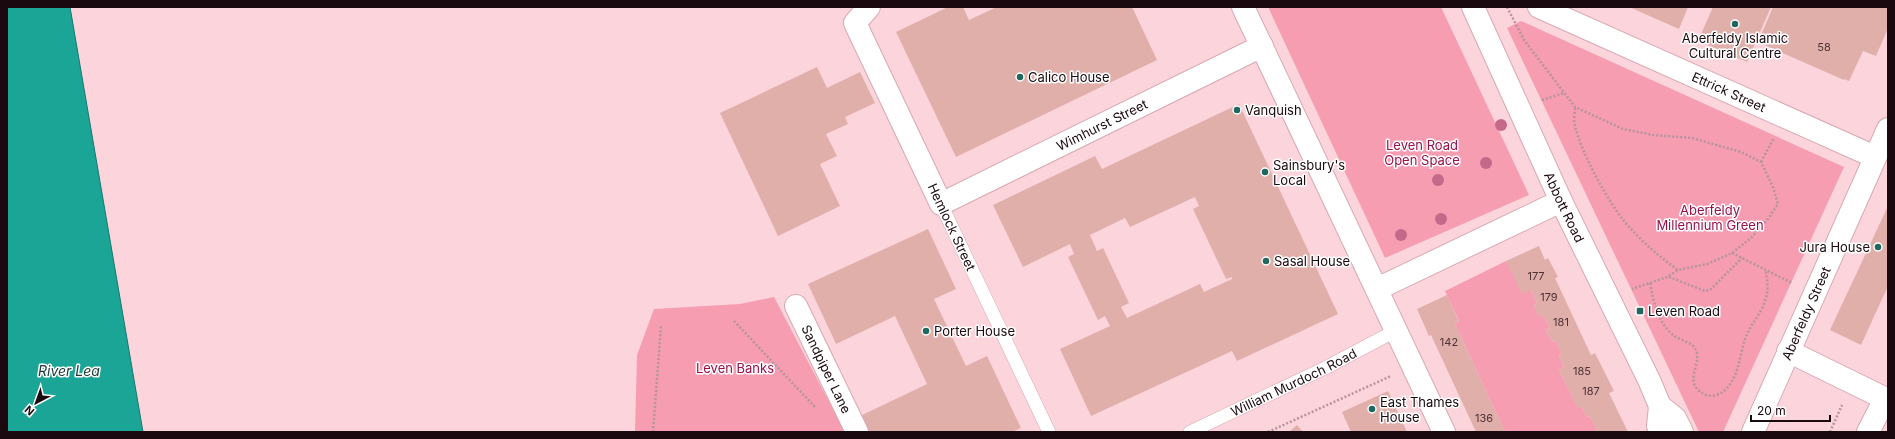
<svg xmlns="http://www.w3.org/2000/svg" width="1895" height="439" font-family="Inter,sans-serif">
	<rect width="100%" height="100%" fill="#fcd4dc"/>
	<g fill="#f69db2">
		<path d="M 1268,7 L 1441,7 L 1529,195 L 1385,258 Z"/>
		<path d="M 1521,21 L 1844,167 L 1723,432 L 1699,432 L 1507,28 Z"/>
		<path d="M 1506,261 L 1531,290 L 1537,303 L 1534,305 L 1539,316 L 1543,315 L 1550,328 L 1546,330 L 1552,342 L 1555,340 L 1562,354 L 1559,356 L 1564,367 L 1559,370 L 1578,408 L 1582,406 L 1587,417 L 1590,416 L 1597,430 L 1595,432 L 1505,432 L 1455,324 L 1459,321 L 1445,291 Z"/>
		<path d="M 774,297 L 845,432 L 635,432 L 637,355 L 654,309 L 740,304 Z"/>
	</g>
	<path fill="#1aa597" stroke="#1a766e" d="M 7,7 L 70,7 L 143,432 L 7,432 Z"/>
	<g fill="#e0afaa" fill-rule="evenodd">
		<path d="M 948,7 L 963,7 L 969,20 L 997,7 L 1132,7 L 1157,60 L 956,157 L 896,32 Z"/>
		<path d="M 1629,7 L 1688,7 L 1679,29 Z"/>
		<path d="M 1713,7 L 1771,7 L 1747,62 L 1698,41 Z"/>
		<path d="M 1773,7 L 1888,7 L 1888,28 L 1876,56 L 1863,51 L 1849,81 L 1844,79 L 1844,80 L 1760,43 L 1763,36 L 1761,35 Z"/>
		<path d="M 817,67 L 827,88 L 860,72 L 875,103 L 845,117 L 848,124 L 826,134 L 837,156 L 820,164 L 840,206 L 778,236 L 720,113 Z"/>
		<path d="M 1239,104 L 1338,314 L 1237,361 L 1232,351 L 1091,416 L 1060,349 L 1110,326 L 1105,316 L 1098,320 L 1068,257 L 1074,254 L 1070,244 L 1023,267 L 993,205 L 1095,156 L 1102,169 ZM 1195,197 L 1199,206 L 1193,209 L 1226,279 L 1232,277 L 1232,279 L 1204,292 L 1200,284 L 1127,318 L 1121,307 L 1129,303 L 1103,248 L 1097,251 L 1090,235 L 1125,218 L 1130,227 Z"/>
		<path d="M 1888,206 L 1888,286 L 1861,345 L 1830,330 Z"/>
		<path d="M 928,229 L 956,289 L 934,299 L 966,366 L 987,356 L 1021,428 L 1012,432 L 865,432 L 858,417 L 927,384 L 895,316 L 836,344 L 808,284 Z"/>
		<path d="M 1539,246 L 1545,260 L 1548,258 L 1558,277 L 1555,278 L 1591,355 L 1595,353 L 1614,391 L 1609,393 L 1628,432 L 1595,432 L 1597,430 L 1590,416 L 1587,417 L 1582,406 L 1578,409 L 1559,370 L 1564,367 L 1559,356 L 1562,354 L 1555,340 L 1552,342 L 1546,330 L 1550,328 L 1543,315 L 1539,317 L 1534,305 L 1537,303 L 1531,290 L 1522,294 L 1506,261 Z"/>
		<path d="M 1447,295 L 1459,322 L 1455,324 L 1505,432 L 1476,432 L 1431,335 L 1429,336 L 1417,309 Z"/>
		<path d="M 1388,391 L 1407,432 L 1351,432 L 1342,412 Z"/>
		<path d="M 1297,425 L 1303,432 L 1289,432 Z"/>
	</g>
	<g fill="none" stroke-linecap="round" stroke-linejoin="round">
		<defs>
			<g id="lane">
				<path d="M 941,204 L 1049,432"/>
				<path id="s1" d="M 1190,432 L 1325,368 L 1397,330"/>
			</g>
			<g id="street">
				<path id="s2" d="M 869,7 L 855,23 L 941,204 L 1262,46"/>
				<path d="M 1243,7 L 1444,432"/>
				<path id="s3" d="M 1539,7 L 1875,157"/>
				<path d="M 1377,289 L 1561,201"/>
				<path id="s4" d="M 796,306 L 857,432"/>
				<path d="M 1788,351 L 1888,400"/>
				<path id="s5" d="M 1753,432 L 1888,129"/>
				<path d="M 1868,432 L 1885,399"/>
			</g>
			<g id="secondary">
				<path id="s6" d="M 1473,7 L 1561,201 L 1649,380 L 1660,406 L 1658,426 L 1661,432"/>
				<path d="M 1660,406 L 1675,418 L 1682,432"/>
			</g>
		</defs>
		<use href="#lane" stroke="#d8a8b2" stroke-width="14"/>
		<use href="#street" stroke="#d8a8b2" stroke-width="24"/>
		<use href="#secondary" stroke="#d8a8b2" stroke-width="24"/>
		<g stroke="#b5949c" stroke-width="2.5" stroke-dasharray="2 2" stroke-linecap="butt">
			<path d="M 1507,7 L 1524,40 L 1575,107 L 1623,129 L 1653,135 L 1692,138 L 1741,152 L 1761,162 L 1773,187 L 1778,204 L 1768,219 L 1751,238 L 1732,253 L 1707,264 L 1678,270 L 1667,277 L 1632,289"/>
			<path d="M 1542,100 L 1564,93"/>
			<path d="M 1575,108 C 1575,113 1573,120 1575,126 C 1582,154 1606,198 1624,221 C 1640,240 1658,256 1678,270"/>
			<path d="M 1761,162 L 1774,138"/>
			<path d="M 1732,253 L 1792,283"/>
			<path d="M 1669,277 L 1705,291 L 1710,290 L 1742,258"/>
			<path d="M 1650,283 C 1654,303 1657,321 1673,335 C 1679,340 1689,341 1694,347 C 1706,362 1679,383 1706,395 C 1711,397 1717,395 1721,393 C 1739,381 1739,357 1745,339 C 1750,325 1761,314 1765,301 C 1769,291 1767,281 1766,271"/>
			<path d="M 734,321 L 816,408"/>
			<path d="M 653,432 L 661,326"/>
			<path d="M 1268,432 L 1391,376"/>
			<path d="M 1830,432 L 1842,405"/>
		</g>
		<use href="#lane" stroke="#fff" stroke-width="13"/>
		<use href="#street" stroke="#fff" stroke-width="22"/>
		<use href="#secondary" stroke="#fff" stroke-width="22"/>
	</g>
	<g fill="#c5698b">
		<circle cx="1501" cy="125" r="6"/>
		<circle cx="1486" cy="163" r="6"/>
		<circle cx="1438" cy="180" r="6"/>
		<circle cx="1441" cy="219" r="6"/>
		<circle cx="1401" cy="235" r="6"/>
	</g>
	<g fill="#1f6860" stroke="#fff" stroke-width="1.5">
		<circle cx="1735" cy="24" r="4"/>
		<circle cx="1020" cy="77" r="4"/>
		<circle cx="1237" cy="110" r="4"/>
		<circle cx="1265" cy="172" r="4"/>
		<circle cx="1878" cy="247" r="4"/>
		<circle cx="1266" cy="261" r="4"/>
		<rect x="1636" y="307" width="8" height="8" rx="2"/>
		<circle cx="926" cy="331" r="4"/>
		<circle cx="1372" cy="409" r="4"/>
	</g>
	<g text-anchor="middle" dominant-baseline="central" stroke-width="3" stroke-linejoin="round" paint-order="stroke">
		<g font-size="11" fill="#4c3235">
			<text x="1824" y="47">58</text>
			<text x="1536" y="276">177</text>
			<text x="1549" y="297">179</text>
			<text x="1561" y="322">181</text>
			<text x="1449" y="342">142</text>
			<text x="1582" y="371">185</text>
			<text x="1591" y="391">187</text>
			<text x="1484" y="418">136</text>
		</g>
		<g font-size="13" fill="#1a090e" stroke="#fff" text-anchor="start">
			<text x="1735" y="38" text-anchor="middle">Aberfeldy Islamic<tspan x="1735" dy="15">Cultural Centre</tspan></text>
			<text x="1028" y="77">Calico House</text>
			<text x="1245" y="110">Vanquish</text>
			<text x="1273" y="165">Sainsbury's<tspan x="1273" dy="15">Local</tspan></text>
			<text x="1870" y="247" text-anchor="end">Jura House</text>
			<text x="1274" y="261">Sasal House</text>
			<text x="1648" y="311">Leven Road</text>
			<text x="934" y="331">Porter House</text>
			<text x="1380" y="402">East Thames<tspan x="1380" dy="15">House</tspan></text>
		</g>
		<g font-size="13" fill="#1a090e" stroke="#fff">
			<text stroke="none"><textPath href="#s3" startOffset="208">Ettrick Street</textPath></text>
			<text stroke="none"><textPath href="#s2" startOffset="401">Wimhurst Street</textPath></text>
			<text stroke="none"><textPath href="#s6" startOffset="220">Abbott Road</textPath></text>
			<text transform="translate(952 227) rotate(65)">Hemlock Street</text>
			<text stroke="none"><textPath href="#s5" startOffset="130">Aberfeldy Street</textPath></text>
			<text stroke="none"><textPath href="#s4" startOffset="70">Sandpiper Lane</textPath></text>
			<text stroke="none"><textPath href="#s1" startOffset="115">William Murdoch Road</textPath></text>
		</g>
		<g font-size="13" fill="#981149" stroke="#fff">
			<text x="1422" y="145">Leven Road<tspan x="1422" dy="15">Open Space</tspan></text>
			<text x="1710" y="210">Aberfeldy<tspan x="1710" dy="15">Millennium Green</tspan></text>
			<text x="735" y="368">Leven Banks</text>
		</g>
		<g font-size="14" font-style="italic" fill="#223d39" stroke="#fff">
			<text x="69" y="370">River Lea</text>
		</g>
	</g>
	<rect width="1895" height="439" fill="none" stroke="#1a090e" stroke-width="16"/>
	<g transform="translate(36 403) rotate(221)" stroke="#ffffff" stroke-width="3" paint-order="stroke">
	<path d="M0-3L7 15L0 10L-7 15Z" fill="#1a090e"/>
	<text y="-6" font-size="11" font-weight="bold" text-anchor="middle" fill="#1a090e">N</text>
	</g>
	<path d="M1751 415v6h79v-6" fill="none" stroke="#1a090e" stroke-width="2"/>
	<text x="1757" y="415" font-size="12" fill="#1a090e" stroke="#ffffff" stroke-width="3" paint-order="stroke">20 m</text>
</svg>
